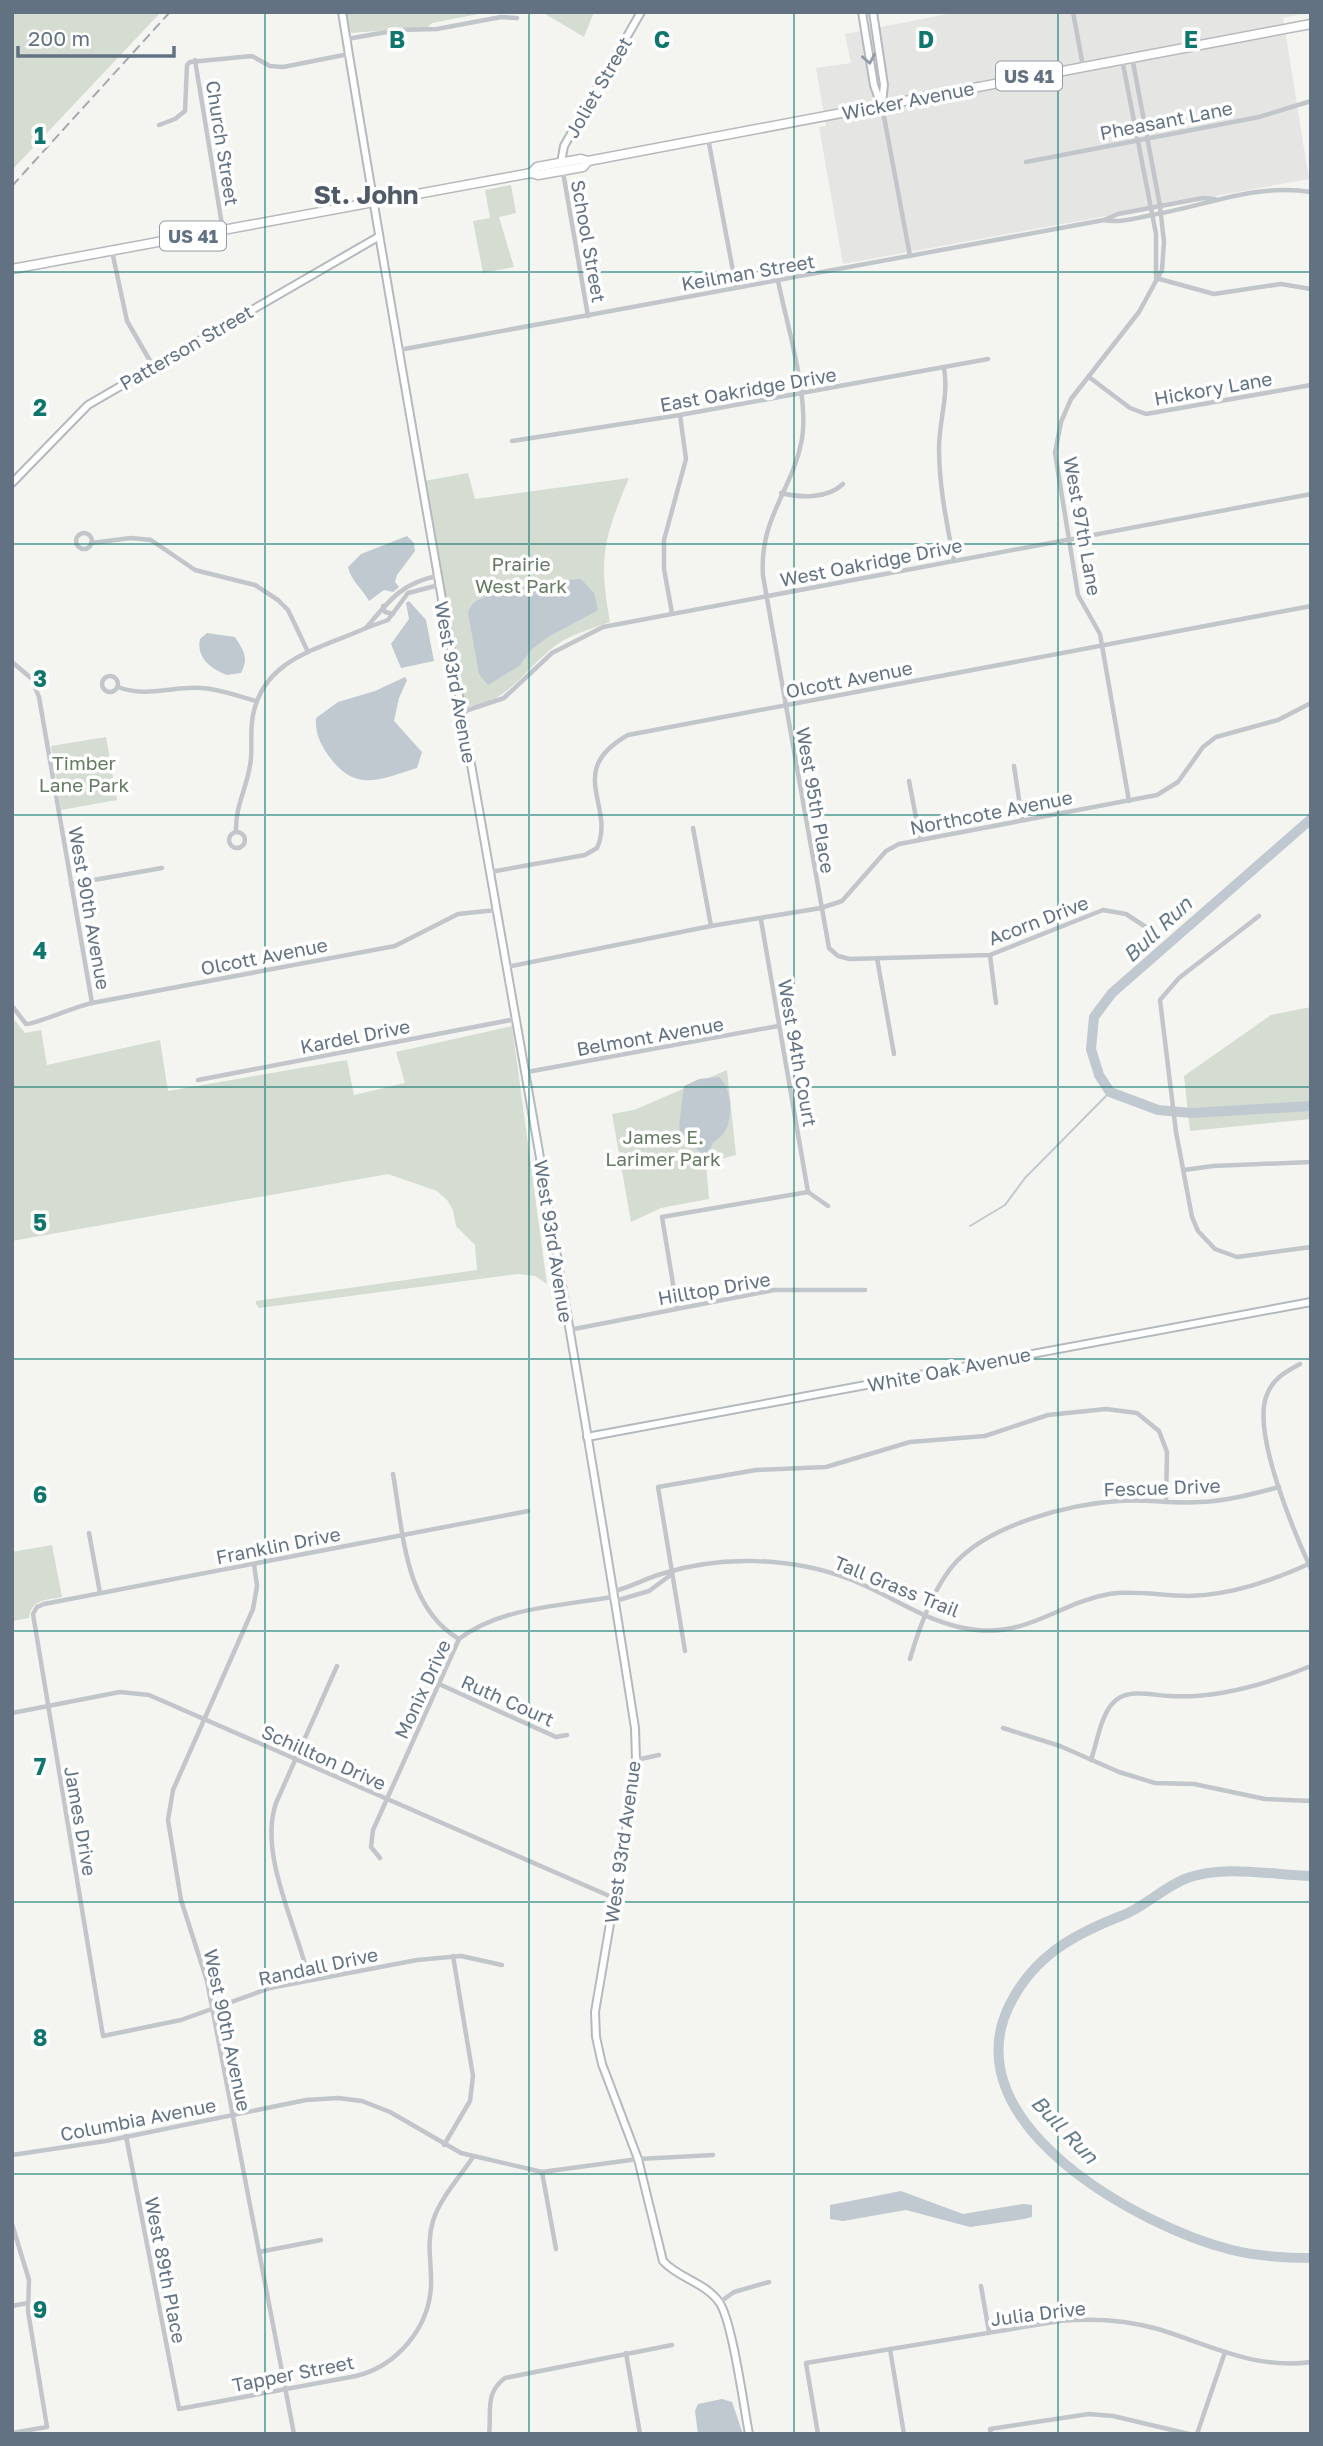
<svg xmlns="http://www.w3.org/2000/svg" width="1323" height="2446" font-family="'Golos Text',sans-serif">
	<rect width="100%" height="100%" fill="#f4f5f0"/>
	<path fill="#e5e6e4" d="M 958,12 L 1311,12 L 1283,18 L 1309,179 L 843,264 L 819,127 L 826,126 L 816,68 L 851,63 L 845,34 Z"/>
	<g fill="#d5dcd1">
		<path d="M 12,12 L 161,12 L 12,170 Z"/>
		<path d="M 345,12 L 489,12 L 432,23 L 428,27 L 351,33 Z"/>
		<path d="M 542,12 L 594,12 L 584,37 Z"/>
		<path d="M 511,185 L 516,213 L 499,217 L 514,267 L 483,273 L 473,221 L 490,218 L 485,190 Z"/>
		<path d="M 468,473 L 475,499 L 629,478 C 604,538 598,556 610,622 C 591,629 571,634 555,646 C 525,668 507,705 466,707 L 462,702 L 424,481 Z"/>
		<path d="M 106,737 L 117,800 L 61,810 L 51,746 Z"/>
		<path d="M 1311,1007 L 1311,1119 L 1190,1131 L 1184,1076 L 1271,1015 Z"/>
		<path d="M 12,1017 L 25,1033 L 41,1030 L 47,1065 L 160,1040 L 168,1091 L 347,1060 L 354,1095 L 405,1083 L 396,1052 L 512,1026 L 547,1284 L 535,1276 L 518,1274 L 259,1308 L 256,1304 L 256,1301 L 477,1270 L 475,1245 L 456,1226 L 453,1210 L 447,1200 L 437,1191 L 388,1174 L 12,1241 Z"/>
		<path d="M 727,1070 L 736,1155 L 706,1163 L 709,1199 L 661,1208 L 631,1222 L 612,1114 L 634,1110 Z"/>
		<path d="M 52,1545 L 62,1597 C 47,1600 31,1599 29,1618 L 12,1621 L 12,1552 Z"/>
	</g>
	<g fill="#c0c9cf">
		<path d="M 407,536 L 414,543 L 415,551 L 397,575 L 395,582 L 399,587 L 393,592 L 384,590 L 369,601 C 362,588 351,581 348,567 L 361,554 Z"/>
		<path d="M 581,579 L 594,593 L 598,610 L 548,637 L 531,650 L 519,666 L 488,685 L 479,674 L 468,613 C 470,608 472,603 478,600 C 499,589 556,581 581,579 Z"/>
		<path d="M 409,601 L 426,620 L 434,661 L 401,668 L 391,644 L 409,619 L 406,603 Z"/>
		<path d="M 207,633 L 235,637 C 244,651 249,658 241,673 L 227,675 C 211,669 196,658 200,639 Z"/>
		<path d="M 405,677 L 407,680 L 399,698 L 394,721 L 422,752 L 417,768 C 378,780 355,793 328,755 C 320,743 315,733 316,718 L 338,702 L 375,691 Z"/>
		<path d="M 719,1077 C 731,1087 734,1116 725,1131 C 723,1136 717,1139 713,1143 C 710,1148 710,1153 706,1158 L 681,1134 L 679,1126 L 684,1086 L 699,1079 Z"/>
		<path d="M 901,2191 L 963,2214 L 1023,2204 L 1032,2205 L 1032,2217 L 1024,2219 L 970,2227 L 906,2210 L 843,2221 L 830,2219 L 830,2205 Z"/>
		<path d="M 722,2399 L 732,2402 L 743,2434 L 698,2434 L 695,2411 L 698,2404 Z"/>
	</g>
	<g fill="none" stroke-linecap="round" stroke-linejoin="round">
		<path stroke="#c0c9cf" stroke-width="2" d="M 970,1226 L 1005,1205 L 1025,1178 L 1110,1092"/>
		<g stroke="#c0c9cf" stroke-width="10">
			<path d="M 1311,819 L 1112,993 L 1094,1017 L 1091,1049 L 1099,1075 L 1110,1092 L 1158,1110 L 1192,1113 L 1311,1106"/>
			<path d="M 1311,1876 C 1272,1875 1222,1864 1185,1879 C 1162,1888 1144,1908 1121,1916 C 1072,1935 1033,1957 1009,2006 C 952,2125 1141,2227 1232,2250 C 1257,2256 1285,2258 1311,2258"/>
		</g>
		<defs>
			<g id="secondary">
				<path d="M 342,12 C 435,585 545,1155 635,1728 L 636,1760 L 631,1800 L 595,2012 L 596,2037 L 602,2064 L 638,2159 L 663,2261 C 678,2278 706,2283 719,2302 C 732,2319 744,2408 749,2434"/>
				<path d="M 862,12 L 874,85 L 881,105"/>
				<path d="M 873,12 L 884,85 L 882,103"/>
				<path d="M 561,163 L 564,146 L 641,12"/>
				<path d="M 12,483 L 88,405 L 378,237"/>
				<path d="M 587,1437 L 1311,1302"/>
			</g>
			<g id="highway">
				<path d="M 531,173 L 537,167 L 581,159 L 588,161 L 1311,24"/>
				<path d="M 12,269 L 531,173 L 538,175 L 583,167 L 588,161"/>
			</g>
		</defs>
		<use href="#secondary" stroke="#b4b9be" stroke-width="10"/>
		<use href="#highway" stroke="#b6b9bc" stroke-width="11"/>
		<g stroke="#c2c5c9" stroke-width="4.5">
			<path d="M 1073,12 L 1083,66"/>
			<path d="M 347,39 L 398,30 L 437,29 L 501,17 L 517,18"/>
			<path d="M 1122,59 L 1156,234 L 1156,277"/>
			<path d="M 195,60 L 223,231"/>
			<path d="M 882,106 L 910,256"/>
			<path d="M 159,125 L 175,119 L 185,111 L 187,65 L 190,62 L 252,56 L 270,66 L 283,67 L 349,54"/>
			<path d="M 708,138 L 736,287"/>
			<path d="M 1026,162 L 1259,117 L 1311,101"/>
			<path d="M 563,172 L 588,316"/>
			<path d="M 1104,220 L 1118,214 L 1203,198 L 1215,199"/>
			<path d="M 112,251 L 127,321 L 153,366"/>
			<path d="M 1156,278 L 1214,294 L 1281,284 L 1311,289"/>
			<path d="M 778,281 C 787,325 809,396 802,439 C 793,490 759,517 763,576 L 829,948 L 838,956 L 850,959 L 990,955 L 1103,910 L 1126,914 L 1161,937"/>
			<path d="M 399,350 L 1104,220 C 1120,223 1136,218 1152,215 C 1205,206 1256,183 1311,192"/>
			<path d="M 944,368 C 949,394 939,422 939,448 C 939,487 947,524 954,561"/>
			<path d="M 1089,377 L 1130,408 L 1146,414 L 1311,385"/>
			<path d="M 512,441 L 680,415 L 988,359"/>
			<path d="M 781,493 C 800,498 827,499 843,484"/>
			<circle cx="84" cy="541" r="8"/>
			<path d="M 91,543 L 131,538 L 151,540 L 195,570 L 255,585 L 278,600 L 288,610 L 308,652"/>
			<path d="M 437,576 C 401,583 388,602 366,628 L 388,620 L 408,593 L 439,585"/>
			<path d="M 383,606 L 385,612 L 393,614"/>
			<path d="M 672,613 L 664,569 L 664,540 L 686,459 L 680,415"/>
			<path d="M 12,662 L 31,678 L 39,697 L 92,1003"/>
			<circle cx="110" cy="684" r="8"/>
			<path d="M 118,687 C 146,698 173,686 201,688 C 221,689 237,696 256,701"/>
			<path d="M 462,712 L 504,698 L 552,653 L 603,627 L 1311,494"/>
			<path d="M 1014,766 L 1022,819"/>
			<path d="M 909,781 L 920,838"/>
			<path d="M 1129,801 L 1100,634 L 1078,595 L 1055,453 L 1061,422 L 1071,399 L 1139,312 L 1162,270 L 1164,242 L 1160,206 L 1132,57"/>
			<path d="M 693,828 L 711,926"/>
			<path d="M 236,831 C 235,805 249,784 251,758 C 252,744 250,730 253,715 C 264,658 320,649 366,628"/>
			<circle cx="237" cy="840" r="8"/>
			<path d="M 490,872 L 585,855 L 597,848 C 616,806 564,771 628,735 L 1311,606"/>
			<path d="M 71,884 L 162,868"/>
			<path d="M 1259,916 L 1179,978 L 1160,1000 L 1176,1132 L 1192,1217 L 1198,1231 L 1215,1249 L 1237,1257 L 1311,1247"/>
			<path d="M 761,920 L 808,1192"/>
			<path d="M 990,955 L 996,1003"/>
			<path d="M 877,958 L 894,1054"/>
			<path d="M 507,967 L 711,926 L 821,908 L 842,901 L 886,851 L 899,844 L 1157,795 L 1178,782 L 1203,747 L 1216,737 L 1278,720 L 1311,703"/>
			<path d="M 12,1006 L 26,1024 C 34,1025 76,1006 92,1003 L 395,946 L 458,914 L 496,910"/>
			<path d="M 527,1072 L 778,1026"/>
			<path d="M 198,1080 L 516,1019"/>
			<path d="M 1184,1170 L 1213,1166 L 1311,1162"/>
			<path d="M 677,1308 L 662,1217 L 808,1192 L 828,1206"/>
			<path d="M 569,1330 L 774,1290 L 865,1290"/>
			<path d="M 1300,1364 C 1285,1372 1272,1379 1266,1397 C 1253,1435 1294,1532 1311,1569"/>
			<path d="M 393,1474 C 403,1530 404,1607 459,1639"/>
			<path d="M 89,1533 L 100,1593"/>
			<path d="M 254,1564 L 257,1586 L 253,1609 L 173,1790 L 168,1820 L 181,1900 L 207,1981 L 294,2434"/>
			<path d="M 611,1592 C 629,1588 644,1579 661,1574 C 720,1555 791,1557 849,1579 C 892,1595 930,1626 977,1630 C 1030,1635 1060,1603 1109,1594 C 1135,1590 1162,1596 1188,1596 C 1232,1595 1271,1581 1311,1563"/>
			<path d="M 615,1601 L 649,1591 L 672,1574"/>
			<path d="M 685,1651 L 658,1487 L 756,1470 L 826,1467 L 910,1442 L 985,1436 L 1048,1415 L 1106,1409 L 1137,1413 L 1159,1431 L 1167,1452 L 1166,1501"/>
			<path d="M 910,1659 C 919,1628 934,1586 956,1562 C 992,1524 1069,1504 1119,1501 C 1146,1499 1173,1504 1200,1502 C 1227,1501 1253,1494 1279,1487"/>
			<path d="M 439,1684 L 556,1737 L 567,1735"/>
			<path d="M 12,1713 L 120,1692 L 149,1695 L 614,1898"/>
			<path d="M 1003,1728 L 1060,1746 L 1119,1772 L 1155,1783 L 1194,1784 L 1265,1799 L 1311,1801"/>
			<path d="M 636,1760 L 659,1755"/>
			<path d="M 1091,1760 C 1097,1743 1101,1712 1116,1700 C 1130,1689 1152,1695 1169,1696 C 1217,1699 1267,1684 1311,1666"/>
			<path d="M 380,1858 L 371,1847 L 373,1830 L 459,1639 C 501,1607 561,1606 612,1597"/>
			<path d="M 502,1965 L 461,1956 L 417,1960 L 270,1988 L 181,2020 L 103,2036 L 33,1614 L 37,1607 L 44,1604 L 528,1511"/>
			<path d="M 309,1980 C 298,1928 258,1855 276,1803 L 337,1666"/>
			<path d="M 126,2136 L 179,2409 L 356,2376 C 397,2366 429,2328 431,2286 C 432,2263 426,2244 433,2221 C 440,2198 460,2177 473,2157"/>
			<path d="M 444,2145 L 470,2101 L 473,2076 L 453,1956"/>
			<path d="M 12,2155 L 106,2141 L 306,2100 L 338,2098 L 362,2101 L 390,2112 L 461,2153 L 542,2172 L 638,2159 L 713,2155"/>
			<path d="M 542,2172 L 556,2249"/>
			<path d="M 12,2224 L 29,2280 L 28,2311 L 47,2427 L 12,2433"/>
			<path d="M 259,2252 L 321,2240"/>
			<path d="M 981,2286 L 989,2332"/>
			<path d="M 720,2302 L 734,2292 L 769,2282"/>
			<path d="M 12,2306 L 28,2303"/>
			<path d="M 890,2349 L 904,2434"/>
			<path d="M 626,2353 L 640,2434"/>
			<path d="M 489,2434 C 492,2411 484,2394 505,2378 L 672,2345"/>
			<path d="M 818,2434 L 806,2363 L 1060,2321 C 1093,2318 1126,2320 1158,2329 C 1210,2345 1255,2370 1311,2362"/>
			<path d="M 991,2434 L 990,2429 L 1089,2414 L 1113,2416 L 1189,2434"/>
			<path d="M 1197,2434 L 1225,2352"/>
		</g>
		<use href="#secondary" stroke="#fff" stroke-width="6"/>
		<use href="#highway" stroke="#fff" stroke-width="8"/>
		<path stroke="#a4a9af" stroke-width="2" stroke-dasharray="10 5" stroke-linecap="butt" d="M 12,186 L 170,12"/>
	</g>
	<defs><path id="oneway-chevron" d="M-2-3.5L2.5 0L-2 3.5" fill="none" stroke-width="1.6" stroke-linecap="round" stroke-linejoin="round" transform="scale(1.75)"/></defs>
	<use stroke="#919ca8" href="#oneway-chevron" transform="translate(869 59) rotate(80)"/>
	<path fill="none" stroke="#0f766e" stroke-width="2" stroke-opacity="0.55" d="M 265,12 L 265,2434M 529,12 L 529,2434M 794,12 L 794,2434M 1058,12 L 1058,2434M 12,272 L 1311,272M 12,544 L 1311,544M 12,815 L 1311,815M 12,1087 L 1311,1087M 12,1359 L 1311,1359M 12,1631 L 1311,1631M 12,1902 L 1311,1902M 12,2174 L 1311,2174"/>
	<g text-anchor="middle" dominant-baseline="central" stroke-width="7" stroke-linejoin="round" paint-order="stroke">
		<g fill="#fff" stroke="#919ca8" stroke-width="2">
			<rect x="996" y="61.5" width="66" height="29" rx="5"/>
			<rect x="160" y="221.5" width="66" height="29" rx="5"/>
		</g>
		<g font-size="18" font-weight="bold" fill="#627283">
			<text x="1029" y="76">US 41</text>
			<text x="193" y="236">US 41</text>
		</g>
		<g font-size="19" fill="#627283" stroke="#fff">
			<text transform="translate(598 87) rotate(-60)">Joliet Street</text>
			<text transform="translate(908 100) rotate(-11)">Wicker Avenue</text>
			<text transform="translate(1166 120) rotate(-11)">Pheasant Lane</text>
			<text transform="translate(223 143) rotate(81)">Church Street</text>
			<text transform="translate(589 241) rotate(80)">School Street</text>
			<text transform="translate(748 272) rotate(-10)">Keilman Street</text>
			<text transform="translate(186 347) rotate(-30)">Patterson Street</text>
			<text transform="translate(1213 388) rotate(-10)">Hickory Lane</text>
			<text transform="translate(748 389) rotate(-10)">East Oakridge Drive</text>
			<text transform="translate(1083 526) rotate(80)">West 97th Lane</text>
			<text transform="translate(871 562) rotate(-11)">West Oakridge Drive</text>
			<text transform="translate(849 679) rotate(-11)">Olcott Avenue</text>
			<text transform="translate(456 682) rotate(80)">West 93rd Avenue</text>
			<text transform="translate(816 800) rotate(80)">West 95th Place</text>
			<text transform="translate(991 812) rotate(-11)">Northcote Avenue</text>
			<text transform="translate(90 908) rotate(80)">West 90th Avenue</text>
			<text transform="translate(1038 920) rotate(-21)">Acorn Drive</text>
			<text transform="translate(264 956) rotate(-11)">Olcott Avenue</text>
			<text transform="translate(355 1036) rotate(-11)">Kardel Drive</text>
			<text transform="translate(650 1036) rotate(-10)">Belmont Avenue</text>
			<text transform="translate(798 1053) rotate(80)">West 94th Court</text>
			<text transform="translate(554 1241) rotate(81)">West 93rd Avenue</text>
			<text transform="translate(714 1288) rotate(-10)">Hilltop Drive</text>
			<text transform="translate(949 1369) rotate(-11)">White Oak Avenue</text>
			<text transform="translate(1162 1487) rotate(-2)">Fescue Drive</text>
			<text transform="translate(278 1545) rotate(-11)">Franklin Drive</text>
			<text transform="translate(897 1586) rotate(22)">Tall Grass Trail</text>
			<text transform="translate(422 1689) rotate(-65)">Monix Drive</text>
			<text transform="translate(508 1700) rotate(24)">Ruth Court</text>
			<text transform="translate(324 1757) rotate(24)">Schillton Drive</text>
			<text transform="translate(81 1821) rotate(80)">James Drive</text>
			<text transform="translate(622 1842) rotate(-82)">West 93rd Avenue</text>
			<text transform="translate(318 1966) rotate(-12)">Randall Drive</text>
			<text transform="translate(228 2030) rotate(78)">West 90th Avenue</text>
			<text transform="translate(138 2119) rotate(-11)">Columbia Avenue</text>
			<text transform="translate(166 2270) rotate(79)">West 89th Place</text>
			<text transform="translate(1038 2313) rotate(-7)">Julia Drive</text>
			<text transform="translate(293 2373) rotate(-11)">Tapper Street</text>
		</g>
		<g font-size="19" fill="#647a61" stroke="#fff">
			<text x="521" y="563">Prairie<tspan x="521" dy="22">West Park</tspan></text>
			<text x="84" y="762">Timber<tspan x="84" dy="22">Lane Park</tspan></text>
			<text x="663" y="1136">James E.<tspan x="663" dy="22">Larimer Park</tspan></text>
		</g>
		<g font-size="21" font-style="italic" fill="#637a87" stroke="#fff">
			<text transform="translate(1157 929) rotate(-43)">Bull Run</text>
			<text transform="translate(1065 2129) rotate(46)">Bull Run</text>
		</g>
		<g font-size="26" font-weight="bold" fill="#515b68" stroke="#fff">
			<text x="366" y="194">St. John</text>
		</g>
	</g>
	<g font-size="23" text-anchor="middle" font-weight="bold" fill="#0f766e" stroke="#fff" stroke-width="7" stroke-linejoin="round" paint-order="stroke">
		<text x="397" y="48">B</text>
		<text x="662" y="48">C</text>
		<text x="926" y="48">D</text>
		<text x="1191" y="48">E</text>
		<text x="40" y="144">1</text>
		<text x="40" y="416">2</text>
		<text x="40" y="687">3</text>
		<text x="40" y="959">4</text>
		<text x="40" y="1231">5</text>
		<text x="40" y="1503">6</text>
		<text x="40" y="1775">7</text>
		<text x="40" y="2046">8</text>
		<text x="40" y="2318">9</text>
	</g>
	<rect width="1323" height="2446" fill="none" stroke="#627283" stroke-width="28"/>
	<path d="M18 46v10h156v-10" fill="none" stroke="#627283" stroke-width="3.5"/>
	<text x="28" y="46" font-size="21" fill="#627283" stroke="#ffffff" stroke-width="5" paint-order="stroke">200 m</text>
</svg>
